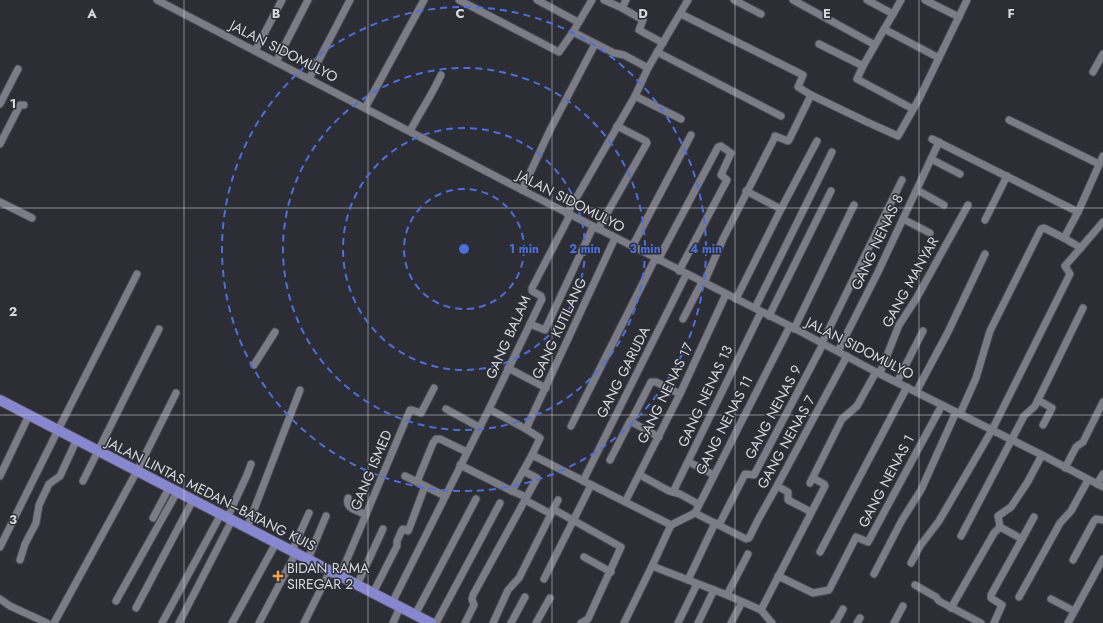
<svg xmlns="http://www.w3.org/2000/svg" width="1103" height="623" font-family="Jost,sans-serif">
	<rect width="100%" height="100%" fill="#2d2d36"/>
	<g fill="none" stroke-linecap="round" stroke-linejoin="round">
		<defs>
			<g id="minor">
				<path d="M 157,0 L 522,190 L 790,326 L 876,372 L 1042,455 L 1103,487"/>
				<path d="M 459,0 L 559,52 L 573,32 L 592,0"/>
				<path d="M 537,0 L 578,22"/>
				<path d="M 604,0 L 622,8 L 626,0"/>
				<path d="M 734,0 L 761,14"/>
				<path d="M 793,0 L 875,45 L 893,14 L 867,0"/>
				<path d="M 925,0 L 959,17"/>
				<path d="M 622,8 L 643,20 L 639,30 L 663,43"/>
				<path d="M 681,14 L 803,75 L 798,87 L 811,95"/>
				<path d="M 893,14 L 901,0"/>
				<path d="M 884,29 L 939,58"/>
				<path d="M 573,32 L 614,53 L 624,55 L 648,68"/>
				<path d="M 819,44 L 863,66 L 857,79 L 913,109"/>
				<path d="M 255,51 L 282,0"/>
				<path d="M 657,52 L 781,116"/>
				<path d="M 276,62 L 308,0"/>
				<path d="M 863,66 L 875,45"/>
				<path d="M 1093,72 L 1103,54"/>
				<path d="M 309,79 L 350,0"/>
				<path d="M 635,96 L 681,119"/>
				<path d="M 0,104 L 18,69"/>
				<path d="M 365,108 L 424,0"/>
				<path d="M 1009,120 L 1099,164"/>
				<path d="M 410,131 C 420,112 432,95 441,75"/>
				<path d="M 932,139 L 1078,212"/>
				<path d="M 0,144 L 20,105 L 24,105"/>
				<path d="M 931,159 L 960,174"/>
				<path d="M 522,190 L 551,128 L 595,44"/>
				<path d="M 917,190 L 944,205"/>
				<path d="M 746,191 L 781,209"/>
				<path d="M 0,202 L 32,218"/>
				<path d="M 567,214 L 635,96 L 648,68 L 688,0"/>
				<path d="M 903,219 L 930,233"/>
				<path d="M 985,220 L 1007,176"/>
				<path d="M 598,229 L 647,143 L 646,141 L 617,126"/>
				<path d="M 1064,238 L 1081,248"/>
				<path d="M 632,247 L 691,135"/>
				<path d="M 658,260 L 718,147 L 721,146 L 731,153 L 721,175 L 727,180 L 679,271"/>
				<path d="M 704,283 L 723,239 L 775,137 L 775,136 L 788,141 L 789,140 L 811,95 L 867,122 L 898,136 L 919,99 L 967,0"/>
				<path d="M 736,299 L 781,209 L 817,141"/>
				<path d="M 755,308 L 832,152"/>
				<path d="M 769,316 L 831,191"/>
				<path d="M 683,319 L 702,282"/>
				<path d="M 530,324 L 545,330 L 593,227"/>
				<path d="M 794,329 L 854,205"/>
				<path d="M 822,343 L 902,180"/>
				<path d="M 838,351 L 878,272 L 939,142"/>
				<path d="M 254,365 L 275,332"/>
				<path d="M 508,368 L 546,388"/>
				<path d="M 880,373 L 899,325 L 916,299 L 968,205"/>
				<path d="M 897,382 L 923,331"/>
				<path d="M 916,392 L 948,332 L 985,254"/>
				<path d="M 1038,400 L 1052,408 L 1043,425"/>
				<path d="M 446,409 L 479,427"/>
				<path d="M 489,409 L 542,299 L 541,296 L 532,291 L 532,288 L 570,215"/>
				<path d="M 960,414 L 976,378 L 990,331 L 1041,229 L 1044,228 L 1064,238 L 1078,212 L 1103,156"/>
				<path d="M 631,421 L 651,382 L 656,382 L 680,394"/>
				<path d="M 571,426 L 655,259"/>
				<path d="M 526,429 L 615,238"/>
				<path d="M 610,460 L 630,421 L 659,437"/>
				<path d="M 689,462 L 714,475"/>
				<path d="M 460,465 L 512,491 L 532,455"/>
				<path d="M 1065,468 L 1076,447 L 1083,442 L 1103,402"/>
				<path d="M 640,475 L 669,491 L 680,494 L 698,504"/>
				<path d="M 0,476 L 29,415"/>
				<path d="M 405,476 L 445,496"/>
				<path d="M 83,481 L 159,329"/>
				<path d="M 583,481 L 686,275"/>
				<path d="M 417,482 L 433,443 L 436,439 L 440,439 L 467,452"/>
				<path d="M 810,483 L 842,419 L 857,406 L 876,372"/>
				<path d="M 1097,484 L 1103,474"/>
				<path d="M 777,486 L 788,492 L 788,500 L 790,501 L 811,512"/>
				<path d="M 512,491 L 526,497"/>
				<path d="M 673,492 L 761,312"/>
				<path d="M 348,498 C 345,509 357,510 366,515"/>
				<path d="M 525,500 L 551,514"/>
				<path d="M 625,502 L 680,394 L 726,294"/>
				<path d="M 553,509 L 621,547 L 588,619 L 581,623"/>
				<path d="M 695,513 L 746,539 L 749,538 L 759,518 L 777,486 L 847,356"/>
				<path d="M 153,518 L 169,488"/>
				<path d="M 227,518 L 247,475 L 251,464"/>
				<path d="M 671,525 L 695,513 L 790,326"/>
				<path d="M 719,525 L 745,474 L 754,475 L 823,344"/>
				<path d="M 247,528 L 300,390"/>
				<path d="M 961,536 L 1024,416 L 1035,406 L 1083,308"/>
				<path d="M 1022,539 L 1034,517"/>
				<path d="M 0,547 L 58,430 L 137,274"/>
				<path d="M 292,551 L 309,513"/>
				<path d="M 820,552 L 907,387"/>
				<path d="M 584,557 L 611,572"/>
				<path d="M 308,559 L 326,516"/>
				<path d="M 20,560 L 25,544 L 36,523 L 39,505 L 49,484 L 60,476 L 77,439"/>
				<path d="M 1073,560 L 1094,521 L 1096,519 L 1103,520"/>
				<path d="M 911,563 L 920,546 L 939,521 L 992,430 L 1070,274 L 1065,266 L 1103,222"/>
				<path d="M 874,574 L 902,520 L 921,490 L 956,412"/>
				<path d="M 340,576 L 410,410 L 412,410 L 421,413 L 434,388"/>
				<path d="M 778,576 L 813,593 L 829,590 L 856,537 L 868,542 L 942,405"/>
				<path d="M 544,579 L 591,485"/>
				<path d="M 688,580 L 715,523"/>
				<path d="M 357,585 L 383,529"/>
				<path d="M 915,585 L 936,597 L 939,601 L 981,623"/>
				<path d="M 373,593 L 397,546 L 397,541 L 402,530 L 403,529 L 408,531 L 409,529 L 425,486"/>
				<path d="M 727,595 L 748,554"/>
				<path d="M 1019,597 L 1060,523 L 1071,511 L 1088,480"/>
				<path d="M 0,599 L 10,606 L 47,623"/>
				<path d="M 1051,599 L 1074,611"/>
				<path d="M 116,601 L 177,492"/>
				<path d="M 392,603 L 489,409 L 526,429 L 540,438 L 532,455 L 671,525 L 652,566 L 727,595 L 761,610 L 772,623"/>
				<path d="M 136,608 L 193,500"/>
				<path d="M 951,608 L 994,533 L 1000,527"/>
				<path d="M 761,610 L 825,486 L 824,484 L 813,478"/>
				<path d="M 415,615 L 476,499"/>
				<path d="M 54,623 L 137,471 L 176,393"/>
				<path d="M 162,623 L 221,514"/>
				<path d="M 179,623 L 232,520"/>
				<path d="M 232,623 L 276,543"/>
				<path d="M 259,623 L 296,553"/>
				<path d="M 304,623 L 330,571"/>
				<path d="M 393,623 L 400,607"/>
				<path d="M 436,623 L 500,503"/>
				<path d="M 465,623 L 474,605 L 472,599 L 473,595 L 537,478 L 523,471"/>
				<path d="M 493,623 L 508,590 L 519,578 L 558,500"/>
				<path d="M 511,623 L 525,597"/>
				<path d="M 536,623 L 550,598"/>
				<path d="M 624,623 L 652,566"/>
				<path d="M 678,623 L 697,584"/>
				<path d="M 698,623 L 714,590"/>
				<path d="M 731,623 L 742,602"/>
				<path d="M 834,623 L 836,622 L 843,609"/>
				<path d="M 857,623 L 860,618"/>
				<path d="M 894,623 L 903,606"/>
				<path d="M 994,623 L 1002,605 L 991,598 L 991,595 L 1022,539 L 1000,527 L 998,516 L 1011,507 L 1027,483 L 1042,455"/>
				<path d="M 1068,623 L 1103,559"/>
			</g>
			<path id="highway" d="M 0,400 L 431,623"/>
		</defs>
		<use href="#minor" stroke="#47484f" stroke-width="9"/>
		<use href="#highway" stroke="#47484f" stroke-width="12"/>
		<use href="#minor" stroke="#7b7c86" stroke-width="7"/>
		<use href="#highway" stroke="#8687cf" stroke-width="10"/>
	</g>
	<path fill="none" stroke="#d7d8dd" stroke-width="1" stroke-opacity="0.55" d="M 184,0 L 184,623M 368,0 L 368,623M 552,0 L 552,623M 735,0 L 735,623M 919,0 L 919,623M 0,208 L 1103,208M 0,415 L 1103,415"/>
	<g fill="none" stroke="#4c70d9" stroke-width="2" stroke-dasharray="7 5">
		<circle cx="464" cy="249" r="60"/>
		<circle cx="464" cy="249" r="121"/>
		<circle cx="464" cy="249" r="181"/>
		<circle cx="464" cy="249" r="242"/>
	</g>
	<path fill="#f7a149" stroke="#2d2d36" stroke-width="1.5" d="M276 570h4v4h4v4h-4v4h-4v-4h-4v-4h4z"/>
	<g text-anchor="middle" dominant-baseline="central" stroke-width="3" stroke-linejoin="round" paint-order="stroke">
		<g font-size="14" fill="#d7d8dd" stroke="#2d2d36">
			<text transform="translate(284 51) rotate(27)">JALAN SIDOMULYO</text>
			<text transform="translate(571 201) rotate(27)">JALAN SIDOMULYO</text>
			<text transform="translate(877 242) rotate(-65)">GANG NENAS 8</text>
			<text transform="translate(910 282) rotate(-61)">GANG MANYAR</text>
			<text transform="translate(559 328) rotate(-65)">GANG KUTILANG</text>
			<text transform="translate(508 337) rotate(-66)">GANG BALAM</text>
			<text transform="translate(860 348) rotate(27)">JALAN SIDOMULYO</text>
			<text transform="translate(623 372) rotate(-63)">GANG GARUDA</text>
			<text transform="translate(665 393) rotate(-64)">GANG NENAS 17</text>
			<text transform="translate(705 396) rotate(-65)">GANG NENAS 13</text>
			<text transform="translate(773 412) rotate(-62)">GANG NENAS 9</text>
			<text transform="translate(724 425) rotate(-63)">GANG NENAS 11</text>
			<text transform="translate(786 442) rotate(-61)">GANG NENAS 7</text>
			<text transform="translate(371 470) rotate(-67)">GANG ISMED</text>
			<text transform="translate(886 481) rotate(-62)">GANG NENAS 1</text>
			<text transform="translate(211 494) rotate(27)">JALAN LINTAS MEDAN–BATANG KUIS</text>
		</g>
		<g font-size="14" fill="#d7d8dd" stroke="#2d2d36" text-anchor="start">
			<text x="287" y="568">BIDAN RAMA<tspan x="287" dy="16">SIREGAR 2</tspan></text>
		</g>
	</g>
	<g font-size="13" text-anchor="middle" font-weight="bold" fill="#d7d8dd" stroke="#2d2d36" stroke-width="3" stroke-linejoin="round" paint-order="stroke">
		<text x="92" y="18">A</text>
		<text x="276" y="18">B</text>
		<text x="460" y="18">C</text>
		<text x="643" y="18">D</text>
		<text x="827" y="18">E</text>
		<text x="1011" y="18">F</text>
		<text x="13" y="108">1</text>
		<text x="13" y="316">2</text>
		<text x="13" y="524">3</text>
	</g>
	<circle cx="464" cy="249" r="6" fill="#4c70d9" stroke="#2d2d36" stroke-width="2"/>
	<g font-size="12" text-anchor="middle" font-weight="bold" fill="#4c70d9" stroke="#2d2d36" stroke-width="3" stroke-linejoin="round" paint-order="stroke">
		<text x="524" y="253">1 min</text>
		<text x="585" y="253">2 min</text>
		<text x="645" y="253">3 min</text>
		<text x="706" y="253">4 min</text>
	</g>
</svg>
